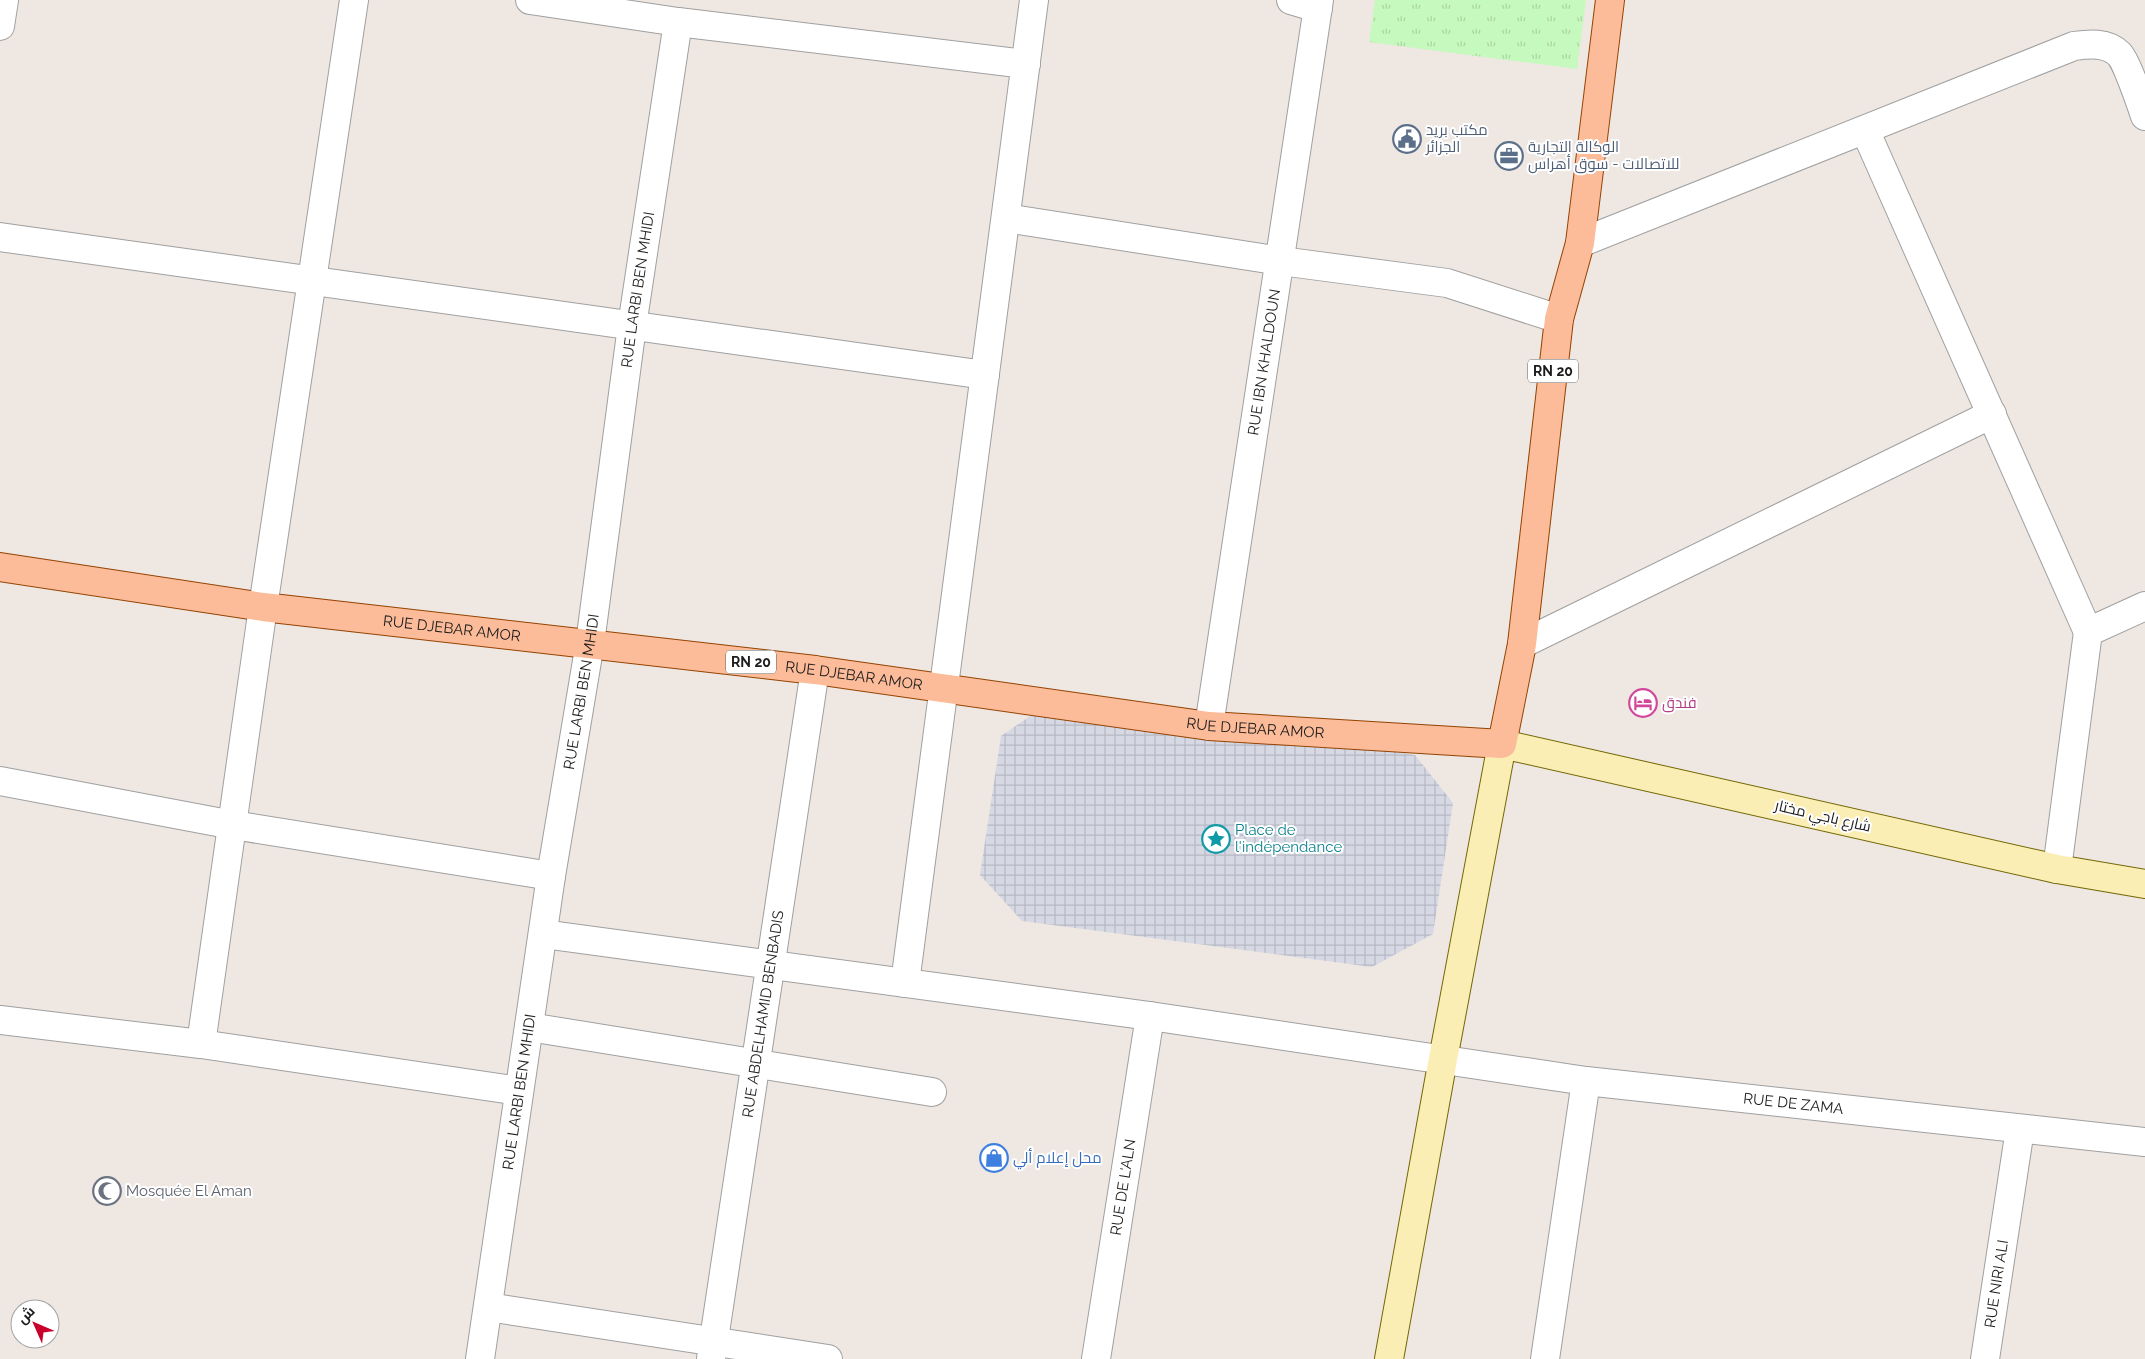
<svg xmlns="http://www.w3.org/2000/svg" width="2145" height="1359" font-family="Raleway,Cairo,sans-serif">
	<defs>
		<pattern id="park-tufts" width="24" height="20" patternUnits="userSpaceOnUse" patternTransform="scale(1.25)"><rect width="24" height="20" fill="#c6f9bd"/><path d="M3 7l-1-3M5 7V3M7 7l1-3M15 17l-1-3M17 17v-4M19 17l1-3" fill="none" stroke="#aad5a2"/></pattern>
		<pattern id="plaza-grid" width="8" height="8" patternUnits="userSpaceOnUse" patternTransform="scale(1.25)"><rect width="8" height="8" fill="#d6d9e4"/><path d="M0 4h8M4 0v8" fill="none" stroke="#b7bac3"/></pattern>
	</defs>
	<rect width="100%" height="100%" fill="#eee7e2"/>
	<path fill="url(#park-tufts)" d="M 1375,0 L 1586,0 L 1577,69 L 1369,42 Z"/>
	<path fill="url(#plaza-grid)" d="M 1055,699 L 1415,755 L 1453,803 L 1433,934 L 1372,967 L 1022,921 L 980,875 L 1001,736 Z"/>
	<g fill="none" stroke-linecap="round" stroke-linejoin="round">
		<defs>
			<g id="street">
				<path d="M 530,0 L 678,22 L 1026,64"/>
				<path d="M 1291,0 L 1318,8"/>
				<path d="M 0,26 L 4,0"/>
				<path d="M 1865,130 L 2088,632 L 2145,606"/>
				<path d="M 1006,218 L 1281,261 L 1447,283 L 1559,319"/>
				<path d="M 0,237 L 985,375"/>
				<path d="M 1580,243 L 2074,46 C 2089,44 2107,42 2119,54 C 2126,60 2141,104 2145,116"/>
				<path d="M 1522,644 L 1992,414"/>
				<path id="s1" d="M 1209,726 L 1319,0"/>
				<path d="M 0,781 L 233,825 L 551,876"/>
				<path d="M 2057,869 L 2088,632"/>
				<path id="s2" d="M 543,934 L 1150,1016 L 1586,1081 L 2145,1142"/>
				<path d="M 905,983 L 1034,0"/>
				<path d="M 0,1020 L 201,1044 L 519,1091"/>
				<path d="M 529,1027 L 932,1092"/>
				<path d="M 201,1044 L 263,607 L 354,0"/>
				<path d="M 488,1307 L 828,1359"/>
				<path id="s3" d="M 480,1359 L 551,876 L 590,643 L 632,326 L 678,22"/>
				<path id="s4" d="M 711,1359 L 815,670"/>
				<path id="s5" d="M 1096,1359 L 1150,1016"/>
				<path d="M 1545,1359 L 1586,1081"/>
				<path id="s6" d="M 1985,1359 L 2020,1129"/>
			</g>
			<path id="secondary" d="M 1389,1359 L 1443,1059 L 1502,744 L 2057,869 L 2145,884"/>
			<g id="primary">
				<path id="s7" d="M 0,567 L 263,607 L 815,670 L 1209,726 L 1502,744 L 1522,644 L 1559,319 L 1580,243 L 1610,0"/>
			</g>
		</defs>
		<use href="#street" stroke="#a0a0a0" stroke-width="30"/>
		<use href="#secondary" stroke="#736704" stroke-width="30"/>
		<use href="#primary" stroke="#954300" stroke-width="30"/>
		<use href="#street" stroke="#fff" stroke-width="28"/>
		<use href="#secondary" stroke="#faeeb4" stroke-width="28"/>
		<use href="#primary" stroke="#fcbb99" stroke-width="28"/>
	</g>
	<defs>
		<symbol id="civic-ring" viewBox="-11 -11 22 22"><circle r="9.5" fill="#fff" stroke="#5c6f8a" stroke-width="1.5"/><path d="M-.6-6.5H3V-4.5H.6V-3L4-1V1h2V6H-6V1h2V-1L-.6-3ZM-1.2 2.5V6h2.4V2.5Z" fill="#5c6f8a"/></symbol>
		<symbol id="office-ring" viewBox="-11 -11 22 22"><circle r="9.5" fill="#fff" stroke="#5c6f8a" stroke-width="1.5"/><path d="M-6-3h4V-5.5h4V-3h4V5H-6ZM-1-4.5V-3h2v-1.5ZM-6 0V1H6V0Z" fill="#5c6f8a"/></symbol>
		<symbol id="hotel-ring" viewBox="-11 -11 22 22"><circle r="9.5" fill="#fff" stroke="#d1479c" stroke-width="1.5"/><path d="M-6-4.5h1.5V1H6V5H4.5V3h-9V5H-6ZM-4 0a1.8 1.8 0 1 1 3.6 0ZM.5 0V-2.5h3Q6-2.5 6 0Z" fill="#d1479c"/></symbol>
		<symbol id="sight-ring" viewBox="-11 -11 22 22"><circle r="9.5" fill="#fff" stroke="#0f9aa8" stroke-width="1.5"/><path d="M0-6L1.8-2.2L6-1.7L2.9 1.2L3.7 5.4L0 3.3L-3.7 5.4L-2.9 1.2L-6-1.7L-1.8-2.2Z" fill="#0f9aa8"/></symbol>
		<symbol id="shop-ring" viewBox="-11 -11 22 22"><circle r="9.5" fill="#fff" stroke="#3f7fe0" stroke-width="1.5"/><path d="M-5-2.5h2.3a2.7 3.5 0 0 1 5.4 0H5L5.5 6h-11ZM-1.5-2.5h3a1.5 2.3 0 0 0-3 0Z" fill="#3f7fe0"/></symbol>
		<symbol id="mosque-ring" viewBox="-11 -11 22 22"><circle r="9.5" fill="#fff" stroke="#6b7280" stroke-width="1.5"/><path d="M3.5-4.9A6 6 0 1 0 3.5 4.9A5 5 0 1 1 3.5-4.9Z" fill="#6b7280"/></symbol>
	</defs>
	<g fill-rule="evenodd">
		<use href="#civic-ring" x="1391" y="123" width="32" height="32"/>
		<use href="#office-ring" x="1493" y="140" width="32" height="32"/>
		<use href="#hotel-ring" x="1627" y="687" width="32" height="32"/>
		<use href="#sight-ring" x="1200" y="823" width="32" height="32"/>
		<use href="#shop-ring" x="978" y="1142" width="32" height="32"/>
		<use href="#mosque-ring" x="91" y="1175" width="32" height="32"/>
	</g>
	<g text-anchor="middle" dominant-baseline="central" stroke-width="4" stroke-linejoin="round" paint-order="stroke">
		<g fill="#fff" stroke="#606060" stroke-width="1">
			<rect x="1528" y="359.5" width="50" height="23" rx="4"/>
			<rect x="726" y="650.5" width="50" height="23" rx="4"/>
		</g>
		<g font-size="14" font-weight="bold" fill="#1c1c1c">
			<text x="1553" y="371">RN 20</text>
			<text x="751" y="662">RN 20</text>
		</g>
		<g font-size="15" fill="#4e5e75" stroke="#fff" text-anchor="start">
			<text x="1426" y="130">مكتب بريد<tspan x="1426" dy="17">الجزائر</tspan></text>
			<text x="1528" y="147">الوكالة التجارية<tspan x="1528" dy="17">للاتصالات - سوق أهراس</tspan></text>
		</g>
		<g font-size="15" fill="#1c1c1c" stroke="#fff">
			<text stroke="none"><textPath href="#s3" startOffset="1081">RUE LARBI BEN MHIDI</textPath></text>
			<text stroke="none"><textPath href="#s1" startOffset="368">RUE IBN KHALDOUN</textPath></text>
			<text stroke="none"><textPath href="#s7" startOffset="456">RUE DJEBAR AMOR</textPath></text>
			<text stroke="none"><textPath href="#s7" startOffset="861">RUE DJEBAR AMOR</textPath></text>
			<text stroke="none"><textPath href="#s3" startOffset="675">RUE LARBI BEN MHIDI</textPath></text>
			<text stroke="none"><textPath href="#s7" startOffset="1266">RUE DJEBAR AMOR</textPath></text>
			<text transform="translate(1823 816) rotate(13)">شارع باجي مختار</text>
			<text stroke="none"><textPath href="#s4" startOffset="349">RUE ABDELHAMID BENBADIS</textPath></text>
			<text stroke="none"><textPath href="#s3" startOffset="270">RUE LARBI BEN MHIDI</textPath></text>
			<text stroke="none"><textPath href="#s2" startOffset="1262">RUE DE ZAMA</textPath></text>
			<text stroke="none"><textPath href="#s5" startOffset="174">RUE DE L'ALN</textPath></text>
			<text stroke="none"><textPath href="#s6" startOffset="76">RUE NIRI ALI</textPath></text>
		</g>
		<g font-size="15" fill="#b23c85" stroke="#fff" text-anchor="start">
			<text x="1662" y="703">فندق</text>
		</g>
		<g font-size="15" fill="#0d838f" stroke="#fff" text-anchor="start">
			<text x="1235" y="830">Place de<tspan x="1235" dy="17">l'indépendance</tspan></text>
		</g>
		<g font-size="15" fill="#366cbe" stroke="#fff" text-anchor="start">
			<text x="1013" y="1158">محل إعلام ألي</text>
		</g>
		<g font-size="15" fill="#5b616d" stroke="#fff" text-anchor="start">
			<text x="126" y="1191">Mosquée El Aman</text>
		</g>
	</g>
	<g transform="translate(35 1324) rotate(315)"><circle r="24" fill="#ffffff" stroke="#a4a4a4"/>
	<path d="M0-4L9 19L0 12L-9 19Z" fill="#c9002c"/>
	<text y="-8" font-size="14" font-weight="bold" text-anchor="middle" fill="#1c1c1c">ش</text>
	</g>
</svg>
